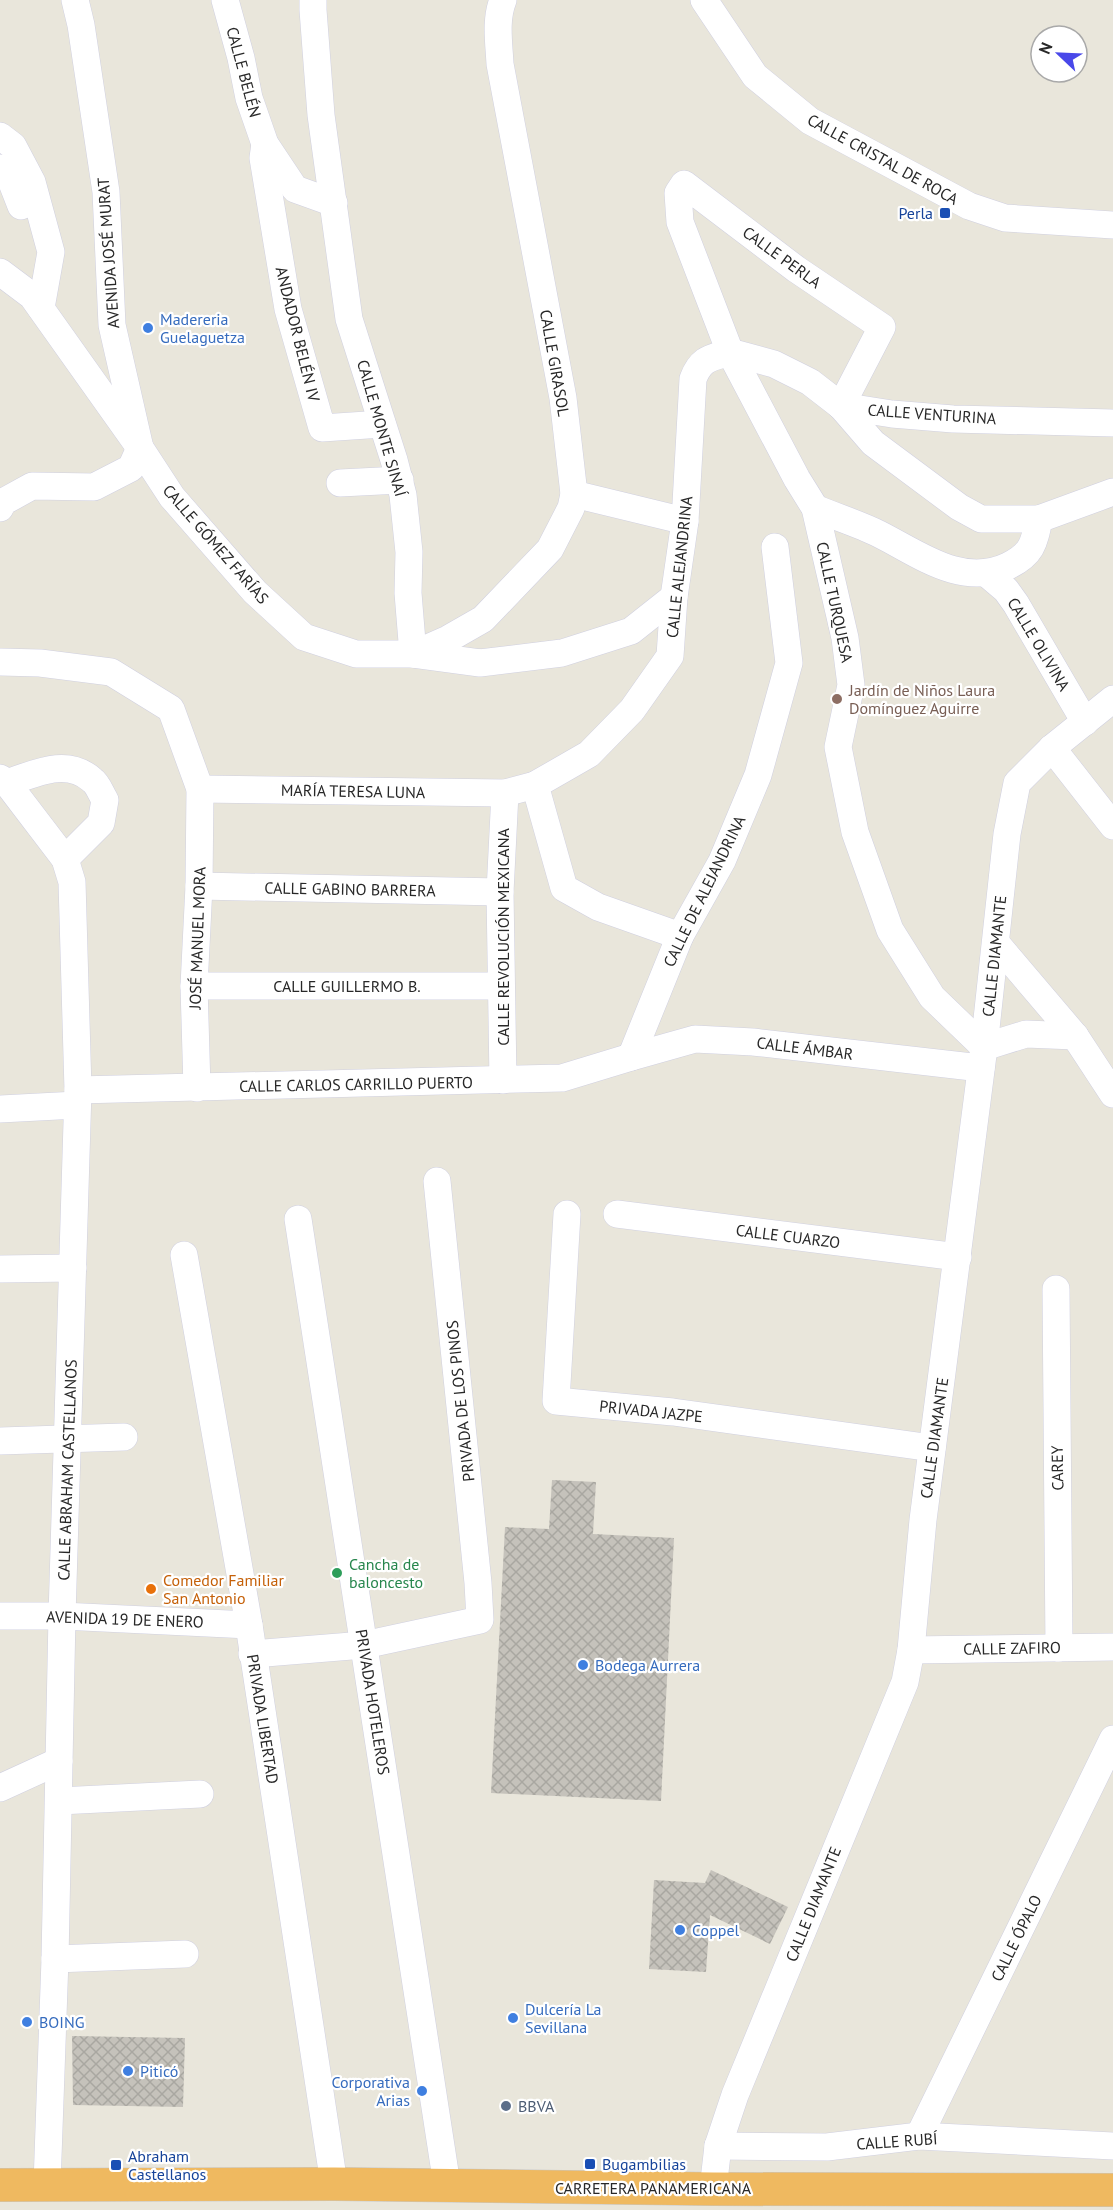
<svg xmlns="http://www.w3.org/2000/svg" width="1113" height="2210" font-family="'PT Sans',sans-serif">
	<defs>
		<pattern id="building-cross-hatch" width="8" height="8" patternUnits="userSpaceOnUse" patternTransform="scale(1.5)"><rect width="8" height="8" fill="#c5c2bb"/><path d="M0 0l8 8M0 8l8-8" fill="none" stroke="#a9a7a1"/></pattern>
	</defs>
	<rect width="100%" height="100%" fill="#e9e6db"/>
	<g fill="url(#building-cross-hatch)">
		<path d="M 552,1480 L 596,1482 L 593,1534 L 674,1538 L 661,1801 L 491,1793 L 505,1527 L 549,1529 Z"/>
		<path d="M 711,1870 L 788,1907 L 770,1944 L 710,1915 L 706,1972 L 649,1969 L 654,1880 L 705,1883 Z"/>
		<path d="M 72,2036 L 185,2038 L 183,2107 L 73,2105 Z"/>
	</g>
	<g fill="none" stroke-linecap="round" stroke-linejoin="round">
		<defs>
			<g id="minor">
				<path d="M 225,0 L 241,58 L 249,98 L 265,144 L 295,189 L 334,203"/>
				<path d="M 313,0 L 313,10 L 321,115 L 349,319 L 394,460 L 403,495 L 409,552 L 408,593 L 413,654"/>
				<path d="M 704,0 L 755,76 L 810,121 L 969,206 L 1005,218 L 1113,225"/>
				<path d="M 0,136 L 13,146 L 32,182 L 51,252 L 41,308"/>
				<path d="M 265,144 L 263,158 L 288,309 L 322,428 L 382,424"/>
				<path d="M 0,168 L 9,175 L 21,206"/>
				<path d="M 0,272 L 32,296 L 140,448 L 172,497 L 255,592 L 304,637 L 356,654 L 413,654 L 480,663 L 562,653 L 631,631 L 674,597"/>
				<path d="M 730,352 L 774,364 L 810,382 L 841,406 L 873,443 L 959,507 L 981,519 L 1039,519"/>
				<path d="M 841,406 L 882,327 L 796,269 L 684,184 L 678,193 L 680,222 L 730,352 L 797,479 L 815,508 L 845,638 L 851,685 L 838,747 L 855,832 L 890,930 L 932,997 L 984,1047 L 1026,1034 L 1075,1036"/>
				<path d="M 841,406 L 892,414 L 953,419 L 1113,423"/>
				<path d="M 340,483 L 400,480"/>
				<path d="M 574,494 L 685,521"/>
				<path d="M 0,508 L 3,502 L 32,486 L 94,487 L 131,468 L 140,448 L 112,325 L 106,192 L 81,25 L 75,0"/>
				<path d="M 815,508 C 836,517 859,524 879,534 C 919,554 962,588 1008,566 C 1032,554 1034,544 1039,519 L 1113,492"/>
				<path d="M 986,573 L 1006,590 L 1016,604 L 1085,722"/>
				<path d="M 414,654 L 448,639 L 483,619 L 550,549 L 571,508 L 574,494 L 563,398 L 500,64 C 499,43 495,20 503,0"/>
				<path d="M 0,662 L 40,663 L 111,672 L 171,709 L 200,789 L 199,886 L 194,986 L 197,1088"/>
				<path d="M 1052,748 L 1113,826"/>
				<path d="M 0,778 L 7,783 L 65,859 L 72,882 L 78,1090 L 62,1616 L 55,1959 L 47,2185"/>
				<path d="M 7,783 C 34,774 67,757 92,780 C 98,784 101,794 105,800 L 101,823 L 65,859"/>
				<path d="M 535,785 L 564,888 L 598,907 L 680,936"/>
				<path d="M 200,789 L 505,793 L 535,785 L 589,754 L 632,710 L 670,656 L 674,597 L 685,521 L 693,379 C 701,358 711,358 730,352"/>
				<path d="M 199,886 L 500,892"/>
				<path d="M 996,943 L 1075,1036 L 1113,1094"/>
				<path d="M 194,986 L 500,986"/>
				<path d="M 631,1057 L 680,936 L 722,861 L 758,775 L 789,663 L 775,547"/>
				<path d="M 503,1080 L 500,892 L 505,793"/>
				<path d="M 78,1090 L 562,1078 L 631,1057 L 695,1039 L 753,1042 L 981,1068"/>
				<path d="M 0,1109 L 77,1105"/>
				<path d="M 567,1214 L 556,1401 L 673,1412 L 932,1448"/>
				<path d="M 617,1214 L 958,1257"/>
				<path d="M 298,1219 L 447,2185"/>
				<path d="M 184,1255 L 249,1625 L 334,2184"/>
				<path d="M 0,1269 L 73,1268"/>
				<path d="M 1056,1289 L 1059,1648"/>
				<path d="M 0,1441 L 124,1437"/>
				<path d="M 0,1616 L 62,1616 L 249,1625"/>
				<path d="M 911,1650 L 1113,1647"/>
				<path d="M 252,1654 L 364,1645 L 480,1620 L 478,1583 L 437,1181"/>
				<path d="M 0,1788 L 59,1761"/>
				<path d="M 59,1801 L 200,1794"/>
				<path d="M 55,1959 L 185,1954"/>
				<path d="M 919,2136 L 1113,1739"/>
				<path d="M 718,2146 L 827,2147 L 919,2136 L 1113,2146"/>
				<path d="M 713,2189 L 718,2146 L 735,2095 L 905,1682 L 911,1650 L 923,1520 L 984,1047 L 1007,834 L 1017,783 L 1052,748 L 1113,699"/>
			</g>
			<path id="highway" d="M 0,2185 L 334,2184 L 713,2189 L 1113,2190"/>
		</defs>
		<use href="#minor" stroke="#d0d0e0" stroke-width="28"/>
		<use href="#highway" stroke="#c7c7c7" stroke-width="34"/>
		<use href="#minor" stroke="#fff" stroke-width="27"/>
		<use href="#highway" stroke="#efb960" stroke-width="33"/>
	</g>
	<g fill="#1a4fb4" stroke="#fff" stroke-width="2">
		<rect x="939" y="207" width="12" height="12" rx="3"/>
		<rect x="584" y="2158" width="12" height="12" rx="3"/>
		<rect x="110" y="2159" width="12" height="12" rx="3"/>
	</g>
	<g fill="#3f7fe0" stroke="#fff" stroke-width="2">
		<circle cx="148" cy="328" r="6"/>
		<circle cx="583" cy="1665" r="6"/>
		<circle cx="680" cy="1930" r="6"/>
		<circle cx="513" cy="2018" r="6"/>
		<circle cx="27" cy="2022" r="6"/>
		<circle cx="128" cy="2071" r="6"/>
		<circle cx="422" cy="2091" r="6"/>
	</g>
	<circle fill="#8d6e63" stroke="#fff" stroke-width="2" cx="837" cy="699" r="6"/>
	<circle fill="#2e9e5b" stroke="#fff" stroke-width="2" cx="337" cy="1573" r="6"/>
	<circle fill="#e8710a" stroke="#fff" stroke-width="2" cx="151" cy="1589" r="6"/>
	<circle fill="#5c6f8a" stroke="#fff" stroke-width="2" cx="506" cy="2106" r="6"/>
	<g text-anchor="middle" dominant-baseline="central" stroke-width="4.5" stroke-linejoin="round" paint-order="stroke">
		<g font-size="16" fill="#282828" stroke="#fff">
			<text transform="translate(244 72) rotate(75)">CALLE BELÉN</text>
			<text transform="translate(883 159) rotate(29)">CALLE CRISTAL DE ROCA</text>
			<text transform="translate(108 253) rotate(-94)">AVENIDA JOSÉ MURAT</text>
			<text transform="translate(782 257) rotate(36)">CALLE PERLA</text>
			<text transform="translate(298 334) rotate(76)">ANDADOR BELÉN IV</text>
			<text transform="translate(555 363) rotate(80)">CALLE GIRASOL</text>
			<text transform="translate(932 414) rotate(4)">CALLE VENTURINA</text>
			<text transform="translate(382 428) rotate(74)">CALLE MONTE SINAÍ</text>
			<text transform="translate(216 544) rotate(49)">CALLE GÓMEZ FARÍAS</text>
			<text transform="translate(679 567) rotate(-84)">CALLE ALEJANDRINA</text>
			<text transform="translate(835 602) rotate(78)">CALLE TURQUESA</text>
			<text transform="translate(1039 644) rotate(59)">CALLE OLIVINA</text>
			<text transform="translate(353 791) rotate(1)">MARÍA TERESA LUNA</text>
			<text transform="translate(350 889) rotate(1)">CALLE GABINO BARRERA</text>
			<text transform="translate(704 891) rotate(-64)">CALLE DE ALEJANDRINA</text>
			<text transform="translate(503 937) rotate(-90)">CALLE REVOLUCIÓN MEXICANA</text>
			<text transform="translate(197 938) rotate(-88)">JOSÉ MANUEL MORA</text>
			<text transform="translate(994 956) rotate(-84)">CALLE DIAMANTE</text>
			<text x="347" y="986">CALLE GUILLERMO B.</text>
			<text transform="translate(805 1048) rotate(7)">CALLE ÁMBAR</text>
			<text transform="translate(356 1084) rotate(-1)">CALLE CARLOS CARRILLO PUERTO</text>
			<text transform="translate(788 1236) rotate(7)">CALLE CUARZO</text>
			<text transform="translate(460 1401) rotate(-96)">PRIVADA DE LOS PINOS</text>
			<text transform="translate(651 1411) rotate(6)">PRIVADA JAZPE</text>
			<text transform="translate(934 1438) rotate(-82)">CALLE DIAMANTE</text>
			<text transform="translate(1057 1468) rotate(-91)">CAREY</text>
			<text transform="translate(67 1470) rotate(-88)">CALLE ABRAHAM CASTELLANOS</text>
			<text transform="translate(125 1619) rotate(2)">AVENIDA 19 DE ENERO</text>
			<text transform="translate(1012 1648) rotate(-1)">CALLE ZAFIRO</text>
			<text transform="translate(373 1702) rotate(81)">PRIVADA HOTELEROS</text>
			<text transform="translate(263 1719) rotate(81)">PRIVADA LIBERTAD</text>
			<text transform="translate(813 1904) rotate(-68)">CALLE DIAMANTE</text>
			<text transform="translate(1016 1938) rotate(-64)">CALLE ÓPALO</text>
			<text transform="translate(897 2141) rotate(-4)">CALLE RUBÍ</text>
			<text x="653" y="2188">CARRETERA PANAMERICANA</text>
		</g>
		<g font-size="16" fill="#164399" stroke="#fff" text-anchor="start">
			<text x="933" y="213" text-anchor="end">Perla</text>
			<text x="128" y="2156">Abraham<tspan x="128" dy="18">Castellanos</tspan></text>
			<text x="602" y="2164">Bugambilias</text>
		</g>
		<g font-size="16" fill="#366cbe" stroke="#fff" text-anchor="start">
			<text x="160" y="319">Madereria<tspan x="160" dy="18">Guelaguetza</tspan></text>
			<text x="595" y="1665">Bodega Aurrera</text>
			<text x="692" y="1930">Coppel</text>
			<text x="525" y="2009">Dulcería La<tspan x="525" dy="18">Sevillana</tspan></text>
			<text x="39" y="2022">BOING</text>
			<text x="140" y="2071">Piticó</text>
			<text x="410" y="2082" text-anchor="end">Corporativa<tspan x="410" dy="18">Arias</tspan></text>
		</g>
		<g font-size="16" fill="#785e54" stroke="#fff" text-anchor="start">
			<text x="849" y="690">Jardín de Niños Laura<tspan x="849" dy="18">Domínguez Aguirre</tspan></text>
		</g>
		<g font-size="16" fill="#27864d" stroke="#fff" text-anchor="start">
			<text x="349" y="1564">Cancha de<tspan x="349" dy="18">baloncesto</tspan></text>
		</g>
		<g font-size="16" fill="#c56008" stroke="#fff" text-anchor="start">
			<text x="163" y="1580">Comedor Familiar<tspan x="163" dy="18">San Antonio</tspan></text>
		</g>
		<g font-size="16" fill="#4e5e75" stroke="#fff" text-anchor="start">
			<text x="518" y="2106">BBVA</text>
		</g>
	</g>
	<g transform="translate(1059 54) rotate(293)"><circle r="28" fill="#ffffff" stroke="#a9a9a9" stroke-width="1.5"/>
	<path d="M0-4.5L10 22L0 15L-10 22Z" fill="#4948e9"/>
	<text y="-9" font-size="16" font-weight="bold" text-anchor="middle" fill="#282828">N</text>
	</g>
</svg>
